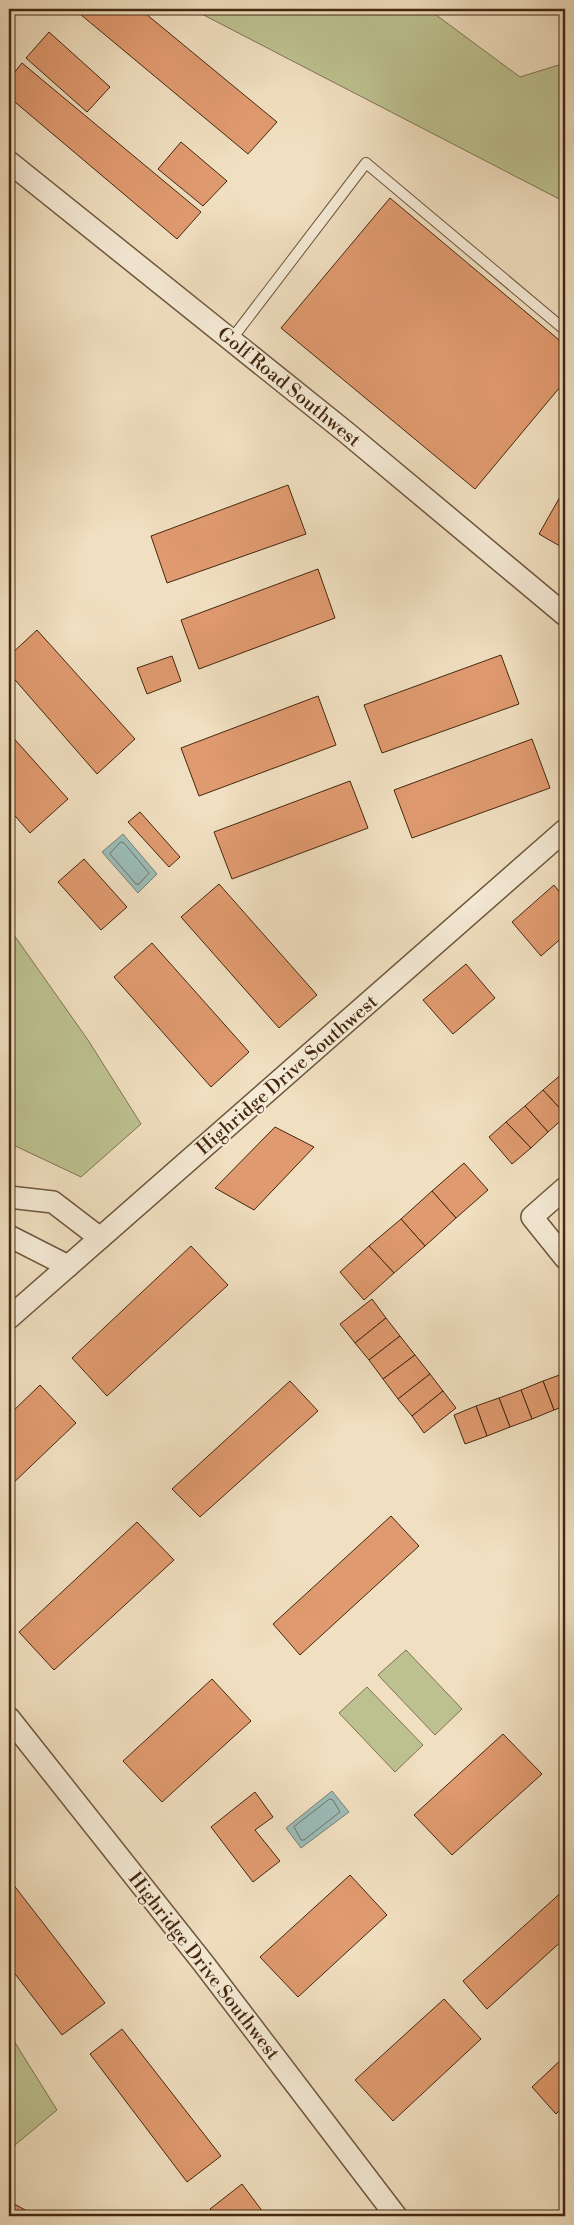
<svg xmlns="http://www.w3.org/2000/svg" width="574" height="2225" font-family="'Libre Bodoni',serif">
	<rect width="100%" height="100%" fill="#f0dfc0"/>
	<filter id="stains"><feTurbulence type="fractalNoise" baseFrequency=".004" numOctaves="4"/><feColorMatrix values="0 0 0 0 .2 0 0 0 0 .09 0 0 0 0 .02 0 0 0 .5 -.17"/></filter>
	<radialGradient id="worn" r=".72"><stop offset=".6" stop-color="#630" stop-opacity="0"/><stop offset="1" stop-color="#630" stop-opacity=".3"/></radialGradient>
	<g fill="#bdc190" stroke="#807450">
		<path d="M 192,9 L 428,9 L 520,77 L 565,63 L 565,202 Z"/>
		<path d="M 9,928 L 88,1040 L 141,1124 L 81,1177 L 9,1143 Z"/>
		<path d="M 406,1650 L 462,1709 L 435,1735 L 378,1675 Z"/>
		<path d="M 367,1687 L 423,1745 L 395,1772 L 339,1713 Z"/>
		<path d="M 9,2033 L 57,2110 L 9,2150 Z"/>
	</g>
	<g fill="#9bbcb8" stroke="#788174">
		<path d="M 123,834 L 157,874 L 138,893 L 102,852 Z"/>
		<path d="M 332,1791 L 349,1812 L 301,1848 L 286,1828 Z"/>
	</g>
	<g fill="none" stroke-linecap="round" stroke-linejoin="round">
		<g stroke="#707264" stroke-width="1">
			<path d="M 121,842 L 124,843 L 149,873 L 139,884 L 136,884 L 110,854 Z"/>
			<path d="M 330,1799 L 333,1800 L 340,1812 L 304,1840 L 301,1840 L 294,1827 Z"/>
		</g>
	</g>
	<g fill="#e09a6f" stroke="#44280f">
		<path d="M 74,9 L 140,9 L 277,122 L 248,154 Z"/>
		<path d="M 49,32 L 110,87 L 87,112 L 26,58 Z"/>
		<path d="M 22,63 L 201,212 L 177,239 L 9,97 L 9,79 Z"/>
		<path d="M 181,142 L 227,181 L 203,206 L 158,169 Z"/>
		<path d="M 390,198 L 565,345 L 565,381 L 475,489 L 281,328 Z"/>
		<path d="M 288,485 L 306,534 L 167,583 L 151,536 Z"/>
		<path d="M 565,488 L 565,549 L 539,534 Z"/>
		<path d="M 318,569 L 335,618 L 199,669 L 181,620 Z"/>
		<path d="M 37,630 L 135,739 L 97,774 L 9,673 L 9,656 Z"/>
		<path d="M 501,655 L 519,704 L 382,753 L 364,705 Z"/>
		<path d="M 172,656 L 181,681 L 147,694 L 137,668 Z"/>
		<path d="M 318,696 L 336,745 L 199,796 L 181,748 Z"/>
		<path d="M 9,733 L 68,799 L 30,833 L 9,809 Z"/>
		<path d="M 532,739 L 550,788 L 412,838 L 394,790 Z"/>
		<path d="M 350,781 L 368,828 L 232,879 L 214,832 Z"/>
		<path d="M 140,812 L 180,857 L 169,867 L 128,822 Z"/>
		<path d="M 84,859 L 127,907 L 101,930 L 58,882 Z"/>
		<path d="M 219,884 L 317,995 L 279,1028 L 181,917 Z"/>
		<path d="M 554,885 L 565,899 L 565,935 L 541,956 L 512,922 Z"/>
		<path d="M 152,943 L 249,1052 L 211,1087 L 114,977 Z"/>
		<path d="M 466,964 L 495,998 L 453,1034 L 423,1000 Z"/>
		<path d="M 563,1073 L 565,1075 L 565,1114 L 543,1090 Z"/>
		<path d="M 543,1090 L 565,1114 L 565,1117 L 548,1132 L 525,1106 Z"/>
		<path d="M 525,1106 L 548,1132 L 531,1148 L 506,1122 Z"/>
		<path d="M 506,1122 L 531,1148 L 512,1164 L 489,1137 Z"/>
		<path d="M 275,1127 L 314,1147 L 254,1210 L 215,1188 Z"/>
		<path d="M 464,1163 L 488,1190 L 456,1218 L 432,1191 Z"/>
		<path d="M 432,1191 L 456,1218 L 425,1246 L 401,1219 Z"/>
		<path d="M 401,1219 L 425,1246 L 394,1273 L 369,1246 Z"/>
		<path d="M 191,1246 L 228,1285 L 107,1396 L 72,1358 Z"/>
		<path d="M 369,1246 L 394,1273 L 364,1300 L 340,1272 Z"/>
		<path d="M 372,1299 L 386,1318 L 355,1343 L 340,1324 Z"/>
		<path d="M 386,1318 L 400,1336 L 369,1360 L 355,1343 Z"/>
		<path d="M 400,1336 L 415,1355 L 383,1379 L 369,1360 Z"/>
		<path d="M 415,1355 L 430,1374 L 398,1399 L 383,1379 Z"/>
		<path d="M 565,1373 L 565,1406 L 554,1410 L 543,1381 Z"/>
		<path d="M 430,1374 L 443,1391 L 412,1416 L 398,1399 Z"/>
		<path d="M 290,1381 L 318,1411 L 200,1517 L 172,1489 Z"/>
		<path d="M 543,1381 L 554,1410 L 532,1419 L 521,1390 Z"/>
		<path d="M 40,1385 L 76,1423 L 9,1487 L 9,1415 Z"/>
		<path d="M 521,1390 L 532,1419 L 510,1427 L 499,1398 Z"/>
		<path d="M 443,1391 L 456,1408 L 424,1433 L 412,1416 Z"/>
		<path d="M 499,1398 L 510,1427 L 487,1436 L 476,1406 Z"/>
		<path d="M 476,1406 L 487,1436 L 465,1444 L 454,1415 Z"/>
		<path d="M 391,1516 L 419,1546 L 300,1655 L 273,1624 Z"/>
		<path d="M 137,1522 L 174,1560 L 54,1670 L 19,1632 Z"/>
		<path d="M 212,1679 L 251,1721 L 162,1802 L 123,1761 Z"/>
		<path d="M 503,1734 L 542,1774 L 452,1855 L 414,1815 Z"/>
		<path d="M 255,1792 L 273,1817 L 255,1830 L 280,1861 L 253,1882 L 211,1827 Z"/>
		<path d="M 350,1875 L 387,1915 L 298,1997 L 260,1957 Z"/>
		<path d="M 9,1879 L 105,2003 L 62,2035 L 9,1966 Z"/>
		<path d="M 565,1889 L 565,1938 L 487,2009 L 463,1981 Z"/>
		<path d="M 444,1999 L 481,2039 L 393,2121 L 355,2080 Z"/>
		<path d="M 122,2029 L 221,2156 L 187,2182 L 90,2054 Z"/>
		<path d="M 565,2056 L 565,2105 L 556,2114 L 532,2087 Z"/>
		<path d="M 242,2184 L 266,2216 L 216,2216 L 210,2209 Z"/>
		<path d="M 9,2201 L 36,2216 L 9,2216 Z"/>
	</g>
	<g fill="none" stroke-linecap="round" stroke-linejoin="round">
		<defs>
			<path id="service" d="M 231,340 L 366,163 L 565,330"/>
			<g id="minor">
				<path d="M 9,162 L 347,433 L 565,615"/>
				<path d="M 565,1188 L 532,1217 L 565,1258"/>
				<path d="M 9,1197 L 53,1202 L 100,1238"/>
				<path d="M 9,1236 L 68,1266"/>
				<path d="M 9,1318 L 565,830"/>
				<path d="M 9,1718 L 204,1964 L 396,2216"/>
			</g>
		</defs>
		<use href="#service" stroke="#6f563b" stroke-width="12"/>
		<use href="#minor" stroke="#6f563b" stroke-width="24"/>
		<use href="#service" stroke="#f5ead6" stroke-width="10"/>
		<use href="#minor" stroke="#f5ead6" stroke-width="21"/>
	</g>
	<g text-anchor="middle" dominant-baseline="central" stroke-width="4.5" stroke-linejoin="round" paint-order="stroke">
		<g font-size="19" fill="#44280f" stroke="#f5ead6">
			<text transform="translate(289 387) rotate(39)">Golf Road Southwest</text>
			<text transform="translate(287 1075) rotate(-41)">Highridge Drive Southwest</text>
			<text transform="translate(204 1966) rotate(52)">Highridge Drive Southwest</text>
		</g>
	</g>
	<rect width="574" height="2225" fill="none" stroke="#f0dfc0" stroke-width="30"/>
	<rect x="10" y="10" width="554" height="2205" fill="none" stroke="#44280f" stroke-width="2.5"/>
	<rect x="15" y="15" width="544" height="2195" fill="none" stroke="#44280f"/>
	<rect width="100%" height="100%" filter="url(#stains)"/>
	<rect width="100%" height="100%" fill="url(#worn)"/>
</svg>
